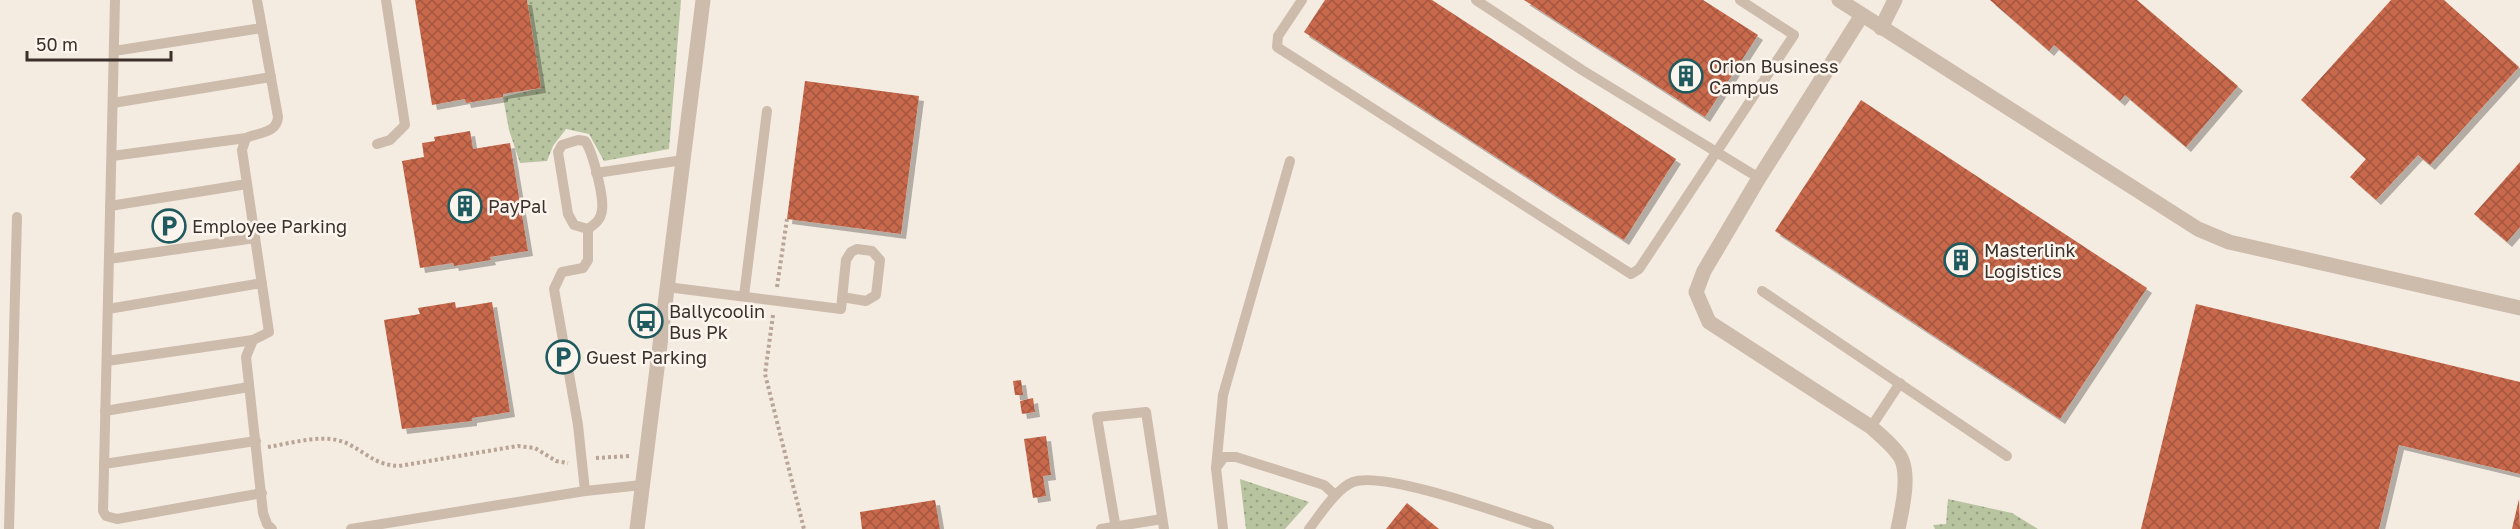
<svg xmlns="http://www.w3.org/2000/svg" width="2520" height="529" font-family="'Golos Text',sans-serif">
	<defs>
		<pattern id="green-dots" width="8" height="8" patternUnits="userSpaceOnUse" patternTransform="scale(1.5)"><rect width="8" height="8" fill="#b8c4a0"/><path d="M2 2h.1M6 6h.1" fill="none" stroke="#97a083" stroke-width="1.8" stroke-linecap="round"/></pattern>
		<pattern id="building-cross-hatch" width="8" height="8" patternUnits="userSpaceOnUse" patternTransform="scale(1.5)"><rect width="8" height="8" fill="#c8694b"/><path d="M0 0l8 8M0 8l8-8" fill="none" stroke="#a4573f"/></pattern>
		<filter id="shadow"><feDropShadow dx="5" dy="5" stdDeviation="0" flood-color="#0004"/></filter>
	</defs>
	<rect width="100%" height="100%" fill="#f4ebe1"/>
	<g fill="url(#green-dots)">
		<path d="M 527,0 L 681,0 L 669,149 L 604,161 L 589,134 L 566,129 L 553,146 L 547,161 L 520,163 L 509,130 L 503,97 L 541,88 Z"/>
		<path d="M 1240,479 L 1309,502 L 1285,529 L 1246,529 Z"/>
		<path d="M 1948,499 L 2012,513 L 2038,529 L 1935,529 L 1933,525 L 1946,524 Z"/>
	</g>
	<g fill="url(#building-cross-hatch)" filter="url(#shadow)">
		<path d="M 415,0 L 527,0 L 541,88 L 503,94 L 503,97 L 466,103 L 465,99 L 432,105 Z"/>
		<path d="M 1325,0 L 1432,0 L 1676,159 L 1624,240 L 1304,32 Z"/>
		<path d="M 1524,0 L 1703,0 L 1758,35 L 1705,117 Z"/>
		<path d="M 1990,0 L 2137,0 L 2238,86 L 2186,147 L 2125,95 L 2120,101 L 2054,45 L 2049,51 Z"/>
		<path d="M 2391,0 L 2444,0 L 2519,67 L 2430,165 L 2418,155 L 2376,200 L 2350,177 L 2366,159 L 2301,100 Z"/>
		<path d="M 805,81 L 919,96 L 901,234 L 787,219 Z"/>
		<path d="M 1861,100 L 2147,288 L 2060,419 L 1775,231 Z"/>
		<path d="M 470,131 L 473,149 L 510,143 L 528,251 L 490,257 L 491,260 L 454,266 L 453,263 L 420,268 L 402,161 L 424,157 L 422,143 L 435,141 L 434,137 Z"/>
		<path d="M 2520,162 L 2520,227 L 2507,242 L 2474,214 Z"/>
		<path d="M 455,302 L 456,308 L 492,302 L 510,412 L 472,418 L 472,421 L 402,429 L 384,320 L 420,314 L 418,308 Z"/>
		<path d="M 2196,304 L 2520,382 L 2520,474 L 2399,445 L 2379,529 L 2141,529 Z"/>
		<path d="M 1021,380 L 1023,395 L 1015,395 L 1013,381 Z"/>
		<path d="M 1033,398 L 1035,412 L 1022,414 L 1020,401 Z"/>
		<path d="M 1046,436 L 1051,475 L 1043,476 L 1046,496 L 1033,498 L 1024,439 Z"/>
		<path d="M 2519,499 L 2520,529 L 2512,529 Z"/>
		<path d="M 935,500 L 940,529 L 862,529 L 860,512 Z"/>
		<path d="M 1407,503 L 1439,529 L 1386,529 Z"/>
	</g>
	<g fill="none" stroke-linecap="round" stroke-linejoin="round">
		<g stroke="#b9a596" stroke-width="4" stroke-dasharray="3 3" stroke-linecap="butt">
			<path d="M 777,287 L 787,219"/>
			<path d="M 773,315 L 765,374 L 804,529"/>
			<path d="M 268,447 C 294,443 328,431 352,446 C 370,456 377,465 399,466 L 518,446 L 535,448 L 556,461 L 568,463"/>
			<path d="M 596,458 L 630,456"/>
		</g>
		<g stroke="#cdbbac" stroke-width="10">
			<path d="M 115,0 L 103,511 L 106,516 L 117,519 L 262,493"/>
			<path d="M 257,0 L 278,117 C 277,133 260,132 246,138 L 242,150 L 269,332 L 253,340 L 246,357 L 263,513 L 267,524 L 272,529"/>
			<path d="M 1302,0 L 1278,36 L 1277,47 L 1631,274 L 1639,269 L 1794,35 L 1740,0"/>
			<path d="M 1476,0 L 1582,70 L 1759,178"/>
			<path d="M 114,51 L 262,28"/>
			<path d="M 113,103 L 271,77"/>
			<path d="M 578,140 L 585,141 C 593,152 604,197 602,210 C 601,220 595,224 588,229 L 574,225 L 568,214 L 558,152 L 562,145 Z"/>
			<path d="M 377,144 L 390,140 L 405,125 L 386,0"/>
			<path d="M 112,156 L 246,138"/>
			<path d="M 596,173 L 683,160"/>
			<path d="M 110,206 L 247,184"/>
			<path d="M 109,259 L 255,238"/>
			<path d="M 667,287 L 841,309 L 846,260 L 851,252 L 857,249 L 872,251 L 880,260 L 876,295 L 866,301 L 842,297"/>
			<path d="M 1762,291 L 2007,456"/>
			<path d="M 744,296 L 767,111"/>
			<path d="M 108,309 L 262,283"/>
			<path d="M 107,361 L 253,340"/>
			<path d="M 105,411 L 249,387"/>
			<path d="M 1871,427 L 1900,383"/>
			<path d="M 104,464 L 256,441"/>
			<path d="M 1216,468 L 1223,395 L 1290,161"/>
			<path d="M 585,491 L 578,425 L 554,289 L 562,272 L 583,268 L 588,260 L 588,229"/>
			<path d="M 9,529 L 17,217"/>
			<path d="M 351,529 L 585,491 L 642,485"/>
			<path d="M 1101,529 L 1162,519"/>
			<path d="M 1116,529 L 1097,417 L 1146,412 L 1164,529"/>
			<path d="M 1223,529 L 1216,468 L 1224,457 L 1236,457 L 1324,485 L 1335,495"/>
			<path d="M 1309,529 C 1319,516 1337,488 1353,482 C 1385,470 1511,517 1549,529"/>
		</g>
		<g stroke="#cdbbac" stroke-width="15">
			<path d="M 1839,0 L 2198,229 L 2229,242 L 2520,308"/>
			<path d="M 1862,15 L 1759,178 L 1704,271 L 1696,292 L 1709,322 L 1871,427 C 1881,436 1894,446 1901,458 C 1910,476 1902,510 1898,529"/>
			<path d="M 1881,28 L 1895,0"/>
			<path d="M 637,529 L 703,0"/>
		</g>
	</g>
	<defs>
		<symbol id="building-ring" viewBox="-11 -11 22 22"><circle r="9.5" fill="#fbf5ee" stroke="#1f5a5e" stroke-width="1.5"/><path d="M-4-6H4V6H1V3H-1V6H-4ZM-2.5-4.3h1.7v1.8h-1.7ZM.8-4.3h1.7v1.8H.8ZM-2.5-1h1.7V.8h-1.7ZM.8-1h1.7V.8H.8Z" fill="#1f5a5e"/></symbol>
		<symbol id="parking-ring" viewBox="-11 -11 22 22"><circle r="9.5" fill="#fbf5ee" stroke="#1f5a5e" stroke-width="1.5"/><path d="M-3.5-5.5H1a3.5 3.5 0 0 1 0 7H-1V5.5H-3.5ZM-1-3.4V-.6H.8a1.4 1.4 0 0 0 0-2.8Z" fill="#1f5a5e"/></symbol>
		<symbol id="bus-ring" viewBox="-11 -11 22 22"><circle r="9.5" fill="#fbf5ee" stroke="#1f5a5e" stroke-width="1.5"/><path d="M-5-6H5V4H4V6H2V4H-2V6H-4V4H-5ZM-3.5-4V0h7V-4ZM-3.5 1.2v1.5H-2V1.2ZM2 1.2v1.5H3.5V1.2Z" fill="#1f5a5e"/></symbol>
	</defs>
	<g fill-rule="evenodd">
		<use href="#building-ring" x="1667" y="57" width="38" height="38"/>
		<use href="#building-ring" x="446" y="187" width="38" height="38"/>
		<use href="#parking-ring" x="150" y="207" width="38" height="38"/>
		<use href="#building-ring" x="1942" y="241" width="38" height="38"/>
		<use href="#bus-ring" x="627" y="302" width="38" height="38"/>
		<use href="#parking-ring" x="544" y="338" width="38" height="38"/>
	</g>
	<g text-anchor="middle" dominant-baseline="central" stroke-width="5" stroke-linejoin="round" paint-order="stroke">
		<g font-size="18" fill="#3b302b" stroke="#fbf5ee" text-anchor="start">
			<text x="1709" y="66">Orion Business<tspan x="1709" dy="21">Campus</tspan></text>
			<text x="488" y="206">PayPal</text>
			<text x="192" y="226">Employee Parking</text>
			<text x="1984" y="250">Masterlink<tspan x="1984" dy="21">Logistics</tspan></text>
			<text x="669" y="311">Ballycoolin<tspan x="669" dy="21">Bus Pk</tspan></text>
			<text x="586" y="357">Guest Parking</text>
		</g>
	</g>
	<path d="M27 51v9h144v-9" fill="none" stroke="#3b302b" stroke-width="3"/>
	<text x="36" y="51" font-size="18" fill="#3b302b" stroke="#fbf5ee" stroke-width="4.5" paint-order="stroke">50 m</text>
</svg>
